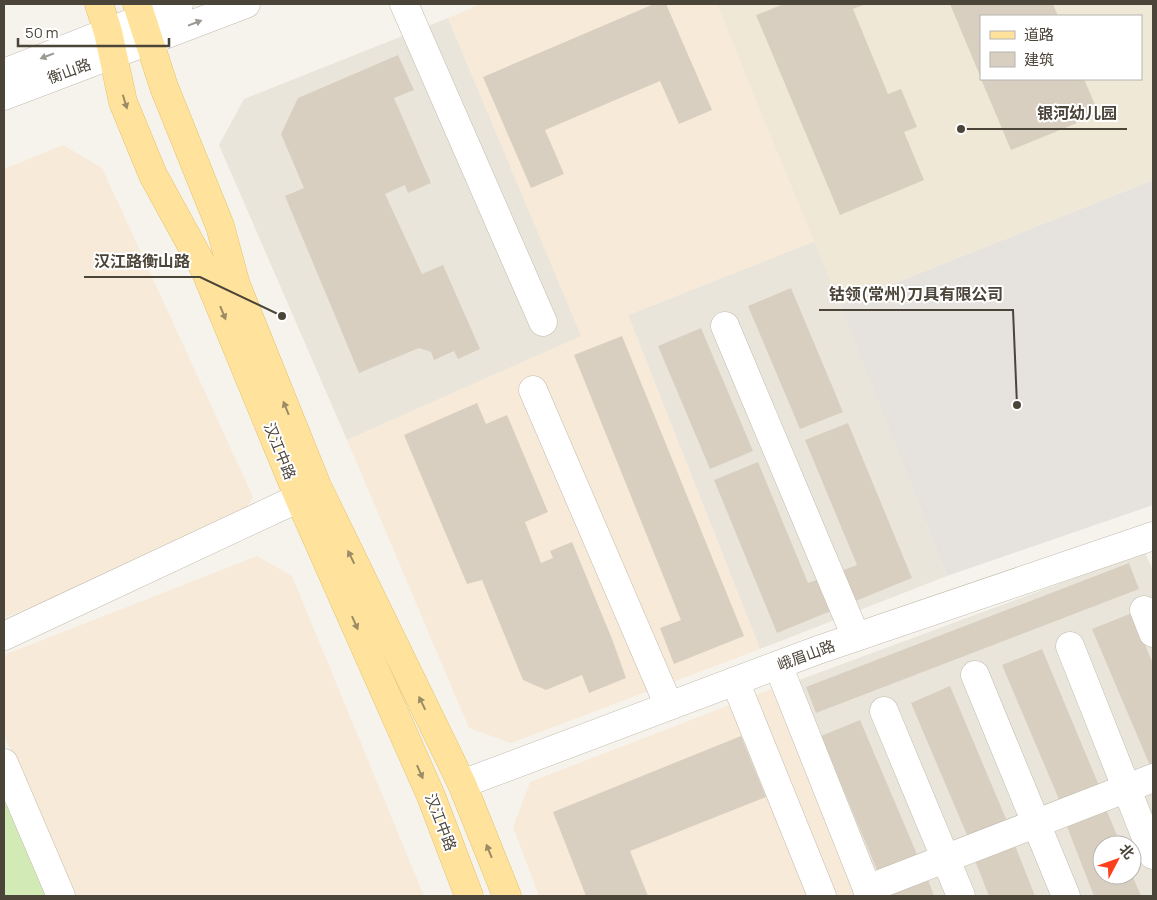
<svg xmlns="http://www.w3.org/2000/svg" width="1157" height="900" font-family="Manrope,'Noto Sans SC',sans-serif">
	<rect width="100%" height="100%" fill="#f6f3ec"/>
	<g fill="#eae5da" fill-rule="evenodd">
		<path d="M 448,18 L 582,336 L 347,440 L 219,145 L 244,99 Z"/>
		<path d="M 815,241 L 947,576 L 760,649 L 628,315 Z"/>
		<path d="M 1145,552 L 1153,571 L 1153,896 L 878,896 L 791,683 ZM 1102,845 L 1132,845 L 1132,875 L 1102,875 Z"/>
	</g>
	<g fill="#f7ead8">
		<path d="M 481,4 L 717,4 L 815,241 L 628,315 L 760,649 L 511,743 L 469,728 L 347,440 L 581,336 L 448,18 Z"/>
		<path d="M 63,145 L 102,168 L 253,497 L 238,522 L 4,618 L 4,169 Z"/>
		<path d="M 257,556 L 292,576 L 424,896 L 73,896 L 4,735 L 4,655 Z"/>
		<path d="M 776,687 L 862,896 L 539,896 L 513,827 L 530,782 Z"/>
	</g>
	<path fill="#e6e2dd" d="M 1153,180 L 1153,505 L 947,576 L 840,305 Z"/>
	<path fill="#efe8d6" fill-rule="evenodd" d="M 717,4 L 1153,4 L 1153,180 L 840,305 ZM 981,16 L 1141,16 L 1141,79 L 981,79 Z"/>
	<path fill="#d2eab5" d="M 4,790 L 49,896 L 4,896 Z"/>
	<g fill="#d8cfc1">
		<path d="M 654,4 L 666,4 L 712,110 L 679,124 L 660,81 L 545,130 L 564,174 L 531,188 L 483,77 Z"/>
		<path d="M 784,4 L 866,4 L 853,9 L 888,94 L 901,89 L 917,127 L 904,132 L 924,180 L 840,215 L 756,15 Z"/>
		<path d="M 950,4 L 1053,4 L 1058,16 L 981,16 L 981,78 Z"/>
		<path d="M 398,55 L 414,90 L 394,98 L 431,183 L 408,193 L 405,185 L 385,194 L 422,274 L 443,265 L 480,349 L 458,359 L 454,351 L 434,360 L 431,352 L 419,348 L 359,373 L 285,196 L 304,188 L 281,134 L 298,98 Z"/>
		<path d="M 981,79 L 1084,79 L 1099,114 L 1011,150 Z"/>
		<path d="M 791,288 L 843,412 L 800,429 L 748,306 Z"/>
		<path d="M 701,328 L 753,451 L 710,469 L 658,346 Z"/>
		<path d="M 622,336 L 744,636 L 674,664 L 660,628 L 681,620 L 574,355 Z"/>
		<path d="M 477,403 L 486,424 L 507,415 L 548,512 L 525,522 L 541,563 L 553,558 L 550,551 L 572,542 L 612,639 L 626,678 L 589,693 L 582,675 L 546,690 L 523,680 L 482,580 L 467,584 L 404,435 Z"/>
		<path d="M 848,423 L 912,578 L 777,633 L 714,480 L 758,462 L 808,583 L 857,565 L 805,440 Z"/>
		<path d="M 1129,563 L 1139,589 L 816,713 L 806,687 Z"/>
		<path d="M 1132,613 L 1153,664 L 1153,767 L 1151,768 L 1092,629 Z"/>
		<path d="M 1042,649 L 1100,788 L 1061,804 L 1002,665 Z"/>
		<path d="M 950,686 L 1009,826 L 970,842 L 911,703 Z"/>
		<path d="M 860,720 L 919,859 L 879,875 L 821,736 Z"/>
		<path d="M 741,736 L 766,797 L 630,851 L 648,896 L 586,896 L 553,812 Z"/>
		<path d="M 1106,809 L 1121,845 L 1102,845 L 1102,875 L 1132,875 L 1141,896 L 1094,896 L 1066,824 Z"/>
		<path d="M 1014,843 L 1035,896 L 989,896 L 974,858 Z"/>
		<path d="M 928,880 L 934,896 L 885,896 Z"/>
	</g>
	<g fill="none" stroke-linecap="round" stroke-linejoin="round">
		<defs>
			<g id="minor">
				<path d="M 404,4 L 543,322"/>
				<path d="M 4,73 L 179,4"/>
				<path d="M 4,96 L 246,4"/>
				<path d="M 725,326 L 856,637"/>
				<path d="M 533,390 L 669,706"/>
				<path d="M 1144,610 L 1153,633"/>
				<path d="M 4,636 L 299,498"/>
				<path d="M 1070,646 L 1153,855"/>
				<path d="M 778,665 L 870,896"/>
				<path d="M 975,675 L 1066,896"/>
				<path d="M 735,681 L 822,896"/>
				<path d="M 884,711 L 961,896"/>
				<path d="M 4,763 L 61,896"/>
				<path d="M 462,784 L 818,650 L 1153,536"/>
				<path d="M 867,889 L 1153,778"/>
			</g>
			<g id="major">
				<path d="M 99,4 L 108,32 L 123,102 L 153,175 L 205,270 L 299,498 L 431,796 L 469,896"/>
				<path d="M 137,4 L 164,87 L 220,226 L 236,285 L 317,486 L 462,784 L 507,896"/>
			</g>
		</defs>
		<use href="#minor" stroke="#c2bbae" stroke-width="29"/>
		<use href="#major" stroke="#e6c16a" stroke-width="29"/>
		<use href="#minor" stroke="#fff" stroke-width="28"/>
		<use href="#major" stroke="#ffe39c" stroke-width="28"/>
	</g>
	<defs><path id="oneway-solid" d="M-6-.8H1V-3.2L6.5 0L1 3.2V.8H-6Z" transform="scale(1.25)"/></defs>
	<g fill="#9c9892">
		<use href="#oneway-solid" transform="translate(195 23) rotate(-21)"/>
		<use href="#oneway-solid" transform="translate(47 56) rotate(159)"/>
	</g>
	<g fill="#9c8c66">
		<use href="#oneway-solid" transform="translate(125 102) rotate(73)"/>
		<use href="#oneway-solid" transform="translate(223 313) rotate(68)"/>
		<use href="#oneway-solid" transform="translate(286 408) rotate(-112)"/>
		<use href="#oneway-solid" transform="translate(351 557) rotate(-116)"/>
		<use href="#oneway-solid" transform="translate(355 623) rotate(66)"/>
		<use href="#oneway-solid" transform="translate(422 703) rotate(-116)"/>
		<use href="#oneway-solid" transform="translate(420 772) rotate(66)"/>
		<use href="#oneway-solid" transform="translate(489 851) rotate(-112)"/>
	</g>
	<g text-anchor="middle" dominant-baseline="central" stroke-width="4" stroke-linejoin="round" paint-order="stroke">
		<g font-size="15" fill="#4b4439" stroke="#fff">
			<text transform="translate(69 71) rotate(-20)">衡山路</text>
			<text transform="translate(280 451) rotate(68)">汉江中路</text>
			<text transform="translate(806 655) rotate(-20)">峨眉山路</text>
			<text transform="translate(441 822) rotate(69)">汉江中路</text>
		</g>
	</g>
	<path fill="none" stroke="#4b4439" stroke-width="2" d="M961 129L1027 129H1127M282 316L200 277H84M1017 405L1013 310H819"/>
	<g fill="#4b4439" stroke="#fff" stroke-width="2">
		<circle cx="961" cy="129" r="5"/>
		<circle cx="282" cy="316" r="5"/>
		<circle cx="1017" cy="405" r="5"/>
	</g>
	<g font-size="16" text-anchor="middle" font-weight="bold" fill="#4b4439" stroke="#fff" stroke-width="4" stroke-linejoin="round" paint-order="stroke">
		<text x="1077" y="119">银河幼儿园</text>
		<text x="142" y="267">汉江路衡山路</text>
		<text x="916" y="300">钴领(常州)刀具有限公司</text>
	</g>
	<rect width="1157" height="900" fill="none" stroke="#4b4439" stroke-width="10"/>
	<rect x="980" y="15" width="162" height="65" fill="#ffffff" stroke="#b7b4b0"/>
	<rect x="990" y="31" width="25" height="8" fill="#ffe39c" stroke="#b7b4b0"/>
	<text x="1024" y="40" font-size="15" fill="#4b4439">道路</text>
	<rect x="990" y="52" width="25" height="15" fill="#d8cfc1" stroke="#b7b4b0"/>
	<text x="1024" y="65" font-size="15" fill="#4b4439">建筑</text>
	<g transform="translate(1117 860) rotate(49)"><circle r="24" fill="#ffffff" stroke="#b7b4b0"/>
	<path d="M0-4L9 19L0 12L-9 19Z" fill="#fc3f1d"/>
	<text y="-8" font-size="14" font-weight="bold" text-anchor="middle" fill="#4b4439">北</text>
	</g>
	<path d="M18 38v8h151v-8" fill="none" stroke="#4b4439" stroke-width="2.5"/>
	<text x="25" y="38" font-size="15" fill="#4b4439" stroke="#ffffff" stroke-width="4" paint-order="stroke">50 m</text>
</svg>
